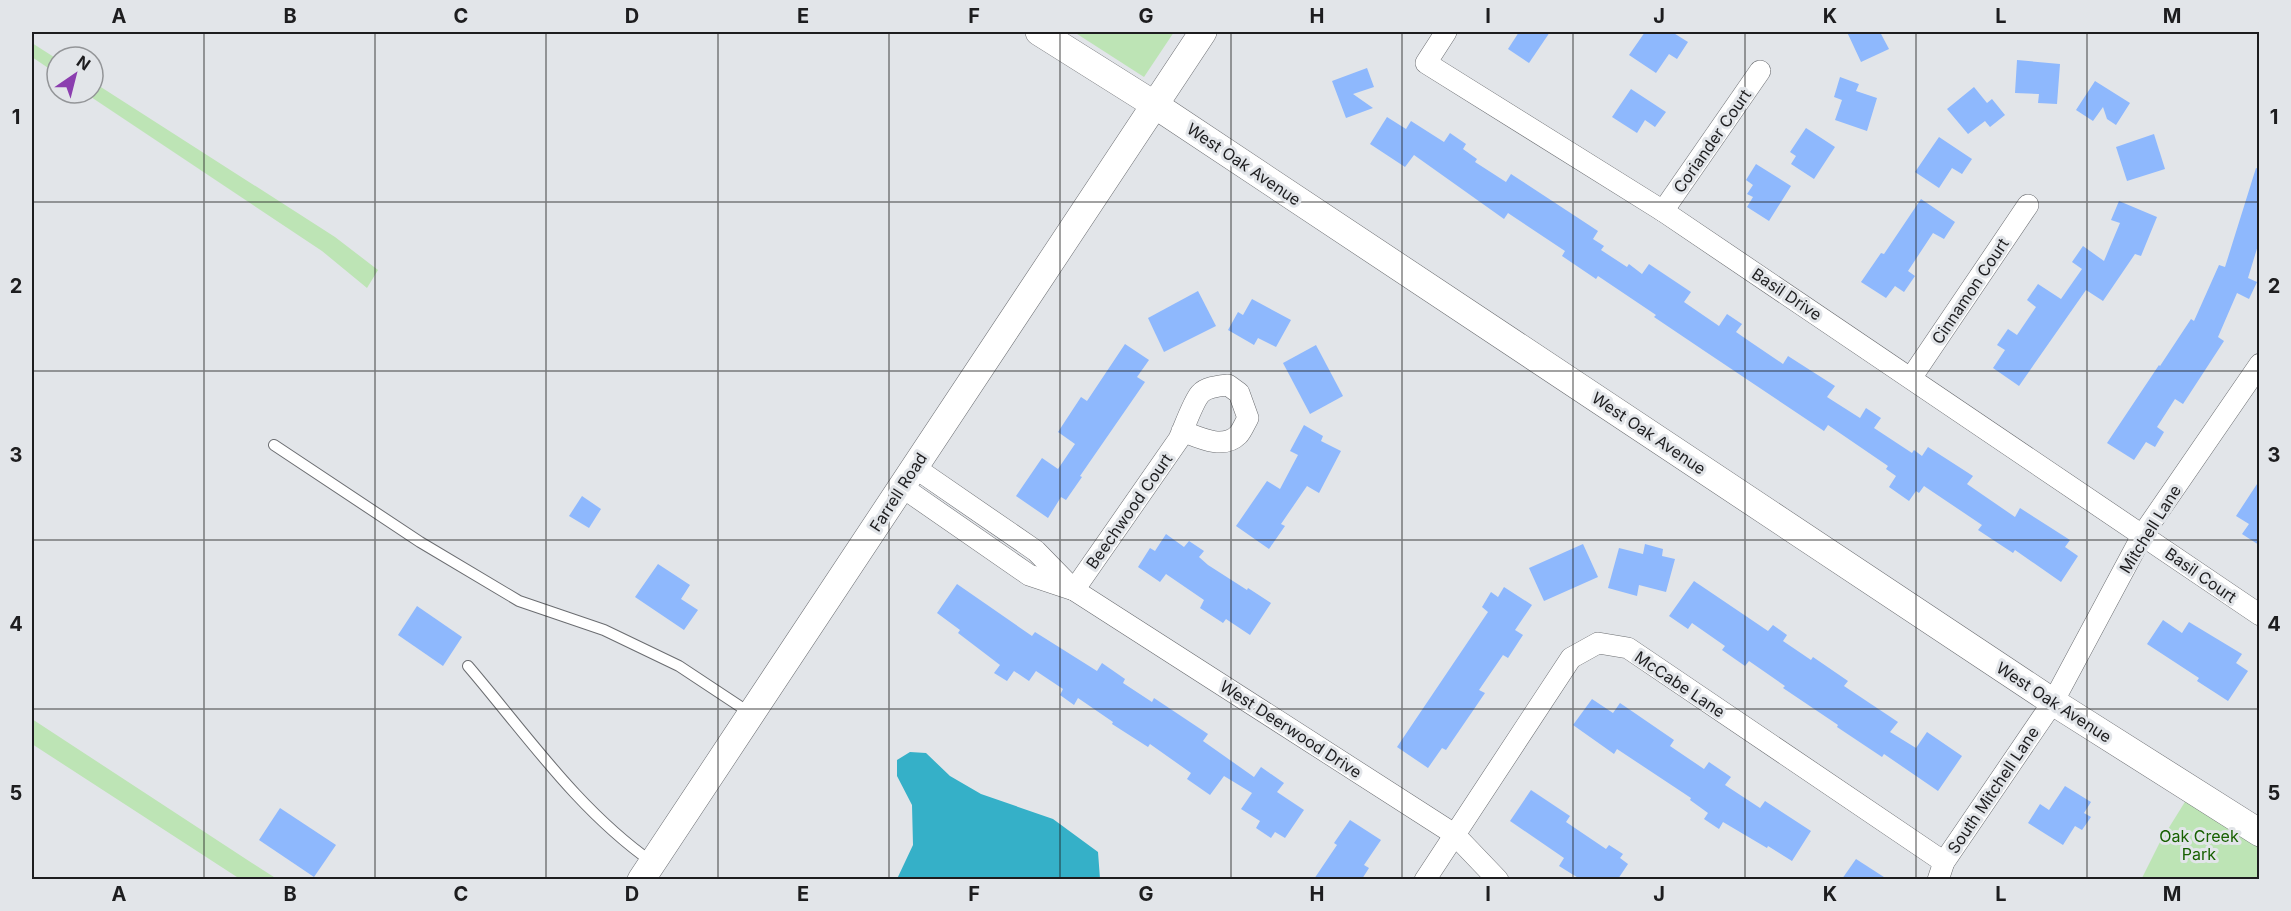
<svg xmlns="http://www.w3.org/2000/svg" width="2291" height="911" font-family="Inter,sans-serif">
	<rect width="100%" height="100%" fill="#e2e5e9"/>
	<g fill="#bde4b5">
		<path d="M 1074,32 L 1174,32 L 1144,77 Z"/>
		<path d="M 32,43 L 57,59 L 57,74 L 32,57 Z"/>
		<path d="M 93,82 L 335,237 L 378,270 L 367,288 L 322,251 L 85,93 L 93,93 Z"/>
		<path d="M 32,719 L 252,863 L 277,879 L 240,879 L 32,744 Z"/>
		<path d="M 2188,797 L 2259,844 L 2259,879 L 2141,880 L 2160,842 Z"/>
	</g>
	<path fill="#35b0c8" d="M 910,752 L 926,753 L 950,776 L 981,794 L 1053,819 L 1098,852 L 1100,879 L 897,879 L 913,845 L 912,805 L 897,776 L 897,760 Z"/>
	<g fill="#8eb8fd">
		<path d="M 1519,32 L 1550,32 L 1529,63 L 1508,49 Z"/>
		<path d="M 1645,32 L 1672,32 L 1688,42 L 1677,59 L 1669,54 L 1656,73 L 1629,55 Z"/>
		<path d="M 1847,32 L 1880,32 L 1889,49 L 1861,62 Z"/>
		<path d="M 2017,60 L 2060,64 L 2057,104 L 2038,103 L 2039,94 L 2015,93 Z"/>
		<path d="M 1367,68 L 1374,87 L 1353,94 L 1373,108 L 1346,118 L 1332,81 Z"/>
		<path d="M 1840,77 L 1859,84 L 1856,91 L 1877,98 L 1867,131 L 1835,120 L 1842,100 L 1834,97 Z"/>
		<path d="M 2095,81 L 2130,103 L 2116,125 L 2107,119 L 2103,107 L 2093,121 L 2076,110 Z"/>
		<path d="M 1974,87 L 1987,103 L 1992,99 L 2005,115 L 1990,127 L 1985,121 L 1968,134 L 1947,109 Z"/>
		<path d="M 1631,89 L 1666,112 L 1655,127 L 1645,120 L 1637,133 L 1612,117 Z"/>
		<path d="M 1387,117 L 1406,129 L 1411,121 L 1444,142 L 1450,133 L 1466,144 L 1463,149 L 1477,159 L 1475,162 L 1506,182 L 1511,174 L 1598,231 L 1593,239 L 1604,246 L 1601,250 L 1627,267 L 1629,264 L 1642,274 L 1649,264 L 1691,292 L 1684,302 L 1719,326 L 1727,314 L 1742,324 L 1736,332 L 1749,341 L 1783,364 L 1788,356 L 1835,386 L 1827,397 L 1860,418 L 1866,408 L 1881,418 L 1874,428 L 1912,453 L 1914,450 L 1922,456 L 1928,447 L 1973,476 L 1967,484 L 2015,517 L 2020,508 L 2070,540 L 2065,547 L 2078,556 L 2061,582 L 2015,550 L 2013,553 L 1978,530 L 1982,525 L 1924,486 L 1919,493 L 1916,491 L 1909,501 L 1889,487 L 1896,476 L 1886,469 L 1888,466 L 1828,425 L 1824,431 L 1703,350 L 1654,317 L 1656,315 L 1598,276 L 1596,279 L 1562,256 L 1565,251 L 1508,213 L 1504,219 L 1414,155 L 1405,167 L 1370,144 Z"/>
		<path d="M 1806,128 L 1835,147 L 1814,179 L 1791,164 L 1796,156 L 1790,152 Z"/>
		<path d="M 2154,134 L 2165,169 L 2127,181 L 2116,147 Z"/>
		<path d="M 1939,137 L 1972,159 L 1962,174 L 1952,168 L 1939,188 L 1915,172 Z"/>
		<path d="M 1756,164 L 1791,186 L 1769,221 L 1747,207 L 1753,197 L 1747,194 L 1753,185 L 1746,180 Z"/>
		<path d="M 2256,168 L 2259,169 L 2259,242 L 2248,278 L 2257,282 L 2249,299 L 2237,293 L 2218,337 L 2224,341 L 2183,404 L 2175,399 L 2157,427 L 2164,432 L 2155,447 L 2146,442 L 2134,460 L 2107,443 L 2159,365 L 2160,366 L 2191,319 L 2194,321 L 2219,265 L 2225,267 Z"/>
		<path d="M 1921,199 L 1955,222 L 1944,239 L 1933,233 L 1908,271 L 1915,276 L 1904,292 L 1895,286 L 1886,298 L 1861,282 L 1881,253 L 1884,254 Z"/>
		<path d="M 2119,201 L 2157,217 L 2141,256 L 2135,254 L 2103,301 L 2086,290 L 2019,386 L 1993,368 L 2005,350 L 1997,345 L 2008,329 L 2017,335 L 2036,307 L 2027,300 L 2038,284 L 2061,299 L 2082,269 L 2072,262 L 2083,246 L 2104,261 L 2120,223 L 2111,220 Z"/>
		<path d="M 1198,291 L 1216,326 L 1164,352 L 1148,318 Z"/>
		<path d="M 1252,299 L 1291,320 L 1276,347 L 1258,338 L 1254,345 L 1228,330 L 1238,312 L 1243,315 Z"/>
		<path d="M 1125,344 L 1149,360 L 1137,377 L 1145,382 L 1080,476 L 1082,477 L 1066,500 L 1061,497 L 1048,518 L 1016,496 L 1042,458 L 1058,469 L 1075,444 L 1058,432 L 1081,397 L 1087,401 Z"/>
		<path d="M 1316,345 L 1343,396 L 1310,414 L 1283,363 Z"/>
		<path d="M 1304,425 L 1323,436 L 1321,441 L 1341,451 L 1319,493 L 1307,486 L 1281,524 L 1285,526 L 1269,549 L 1236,526 L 1267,481 L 1280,489 L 1298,455 L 1290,451 Z"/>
		<path d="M 2259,481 L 2259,545 L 2242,534 L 2249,524 L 2236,516 Z"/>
		<path d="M 582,496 L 601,509 L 589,528 L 569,516 Z"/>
		<path d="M 1166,534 L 1184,547 L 1189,541 L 1204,551 L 1199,557 L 1208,565 L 1247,590 L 1248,588 L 1271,603 L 1250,635 L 1226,619 L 1223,623 L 1200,608 L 1204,600 L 1166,574 L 1160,582 L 1138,567 L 1150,548 L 1155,551 Z"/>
		<path d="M 1583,544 L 1598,577 L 1544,601 L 1529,568 Z"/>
		<path d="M 1645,544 L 1663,549 L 1662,556 L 1675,559 L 1666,592 L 1639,585 L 1637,596 L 1608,588 L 1619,548 L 1643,554 Z"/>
		<path d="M 658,564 L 690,585 L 681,599 L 698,610 L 684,630 L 635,597 Z"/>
		<path d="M 1694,581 L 1768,631 L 1773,625 L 1787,635 L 1783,641 L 1811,660 L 1813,657 L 1848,681 L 1844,686 L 1898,722 L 1890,732 L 1916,748 L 1927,732 L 1962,756 L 1938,791 L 1884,754 L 1882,757 L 1837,727 L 1838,725 L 1783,688 L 1785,686 L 1749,661 L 1745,666 L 1722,650 L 1725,646 L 1692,623 L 1688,629 L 1669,616 Z"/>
		<path d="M 957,584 L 1032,636 L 1035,632 L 1097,671 L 1102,663 L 1125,679 L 1123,683 L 1152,702 L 1154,698 L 1208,734 L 1203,741 L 1254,777 L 1261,767 L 1284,783 L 1277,792 L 1304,810 L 1285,838 L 1275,832 L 1271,838 L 1256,828 L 1260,821 L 1241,809 L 1252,793 L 1224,776 L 1210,795 L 1187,779 L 1191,773 L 1150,744 L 1148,747 L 1112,724 L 1113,722 L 1078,698 L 1074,705 L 1060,695 L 1063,689 L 1036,671 L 1029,681 L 1014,671 L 1007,681 L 994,673 L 1000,665 L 958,633 L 960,630 L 937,613 Z"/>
		<path d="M 1504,587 L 1532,605 L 1515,630 L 1523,635 L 1508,658 L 1503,655 L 1479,690 L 1485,693 L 1446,750 L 1442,748 L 1428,768 L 1397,747 L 1488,612 L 1482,607 L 1491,592 L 1498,597 Z"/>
		<path d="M 417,606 L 462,637 L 443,666 L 398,635 Z"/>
		<path d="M 2163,620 L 2182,633 L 2189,622 L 2242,654 L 2236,663 L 2248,671 L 2228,701 L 2197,681 L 2199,678 L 2147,644 Z"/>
		<path d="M 1592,699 L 1613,713 L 1620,703 L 1674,740 L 1670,746 L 1704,769 L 1709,762 L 1731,777 L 1725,785 L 1760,808 L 1765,801 L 1811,831 L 1792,861 L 1768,846 L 1767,848 L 1723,822 L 1719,829 L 1704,819 L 1708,813 L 1690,800 L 1691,798 L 1617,749 L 1614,754 L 1573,725 Z"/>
		<path d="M 2065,786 L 2091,802 L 2084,813 L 2091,817 L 2082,830 L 2075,826 L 2063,845 L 2028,823 L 2040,804 L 2049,810 Z"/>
		<path d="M 1531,790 L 1570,816 L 1566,822 L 1606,849 L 1609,845 L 1623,854 L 1620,858 L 1628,864 L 1618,879 L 1580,879 L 1559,866 L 1564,858 L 1510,821 Z"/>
		<path d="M 280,808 L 336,845 L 314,877 L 259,840 Z"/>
		<path d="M 1350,820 L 1381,840 L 1364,865 L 1369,868 L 1362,879 L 1314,879 L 1337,845 L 1334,843 Z"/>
		<path d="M 1856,859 L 1887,879 L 1842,879 Z"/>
	</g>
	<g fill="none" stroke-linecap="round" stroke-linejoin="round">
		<defs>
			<g id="service">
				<path d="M 274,445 L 420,542 L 519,601 L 604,630 L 679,666 L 750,713"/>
				<path d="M 468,666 C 526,734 578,810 652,862"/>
			</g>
			<g id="minor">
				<path d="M 1446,32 L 1426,63 L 1663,211 L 2260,615"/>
				<path d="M 1663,211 L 1760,71"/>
				<path d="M 1911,378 L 2028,205"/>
				<path d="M 914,467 L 1036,551 L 1074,590 L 1454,834 L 1498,880"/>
				<path d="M 902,487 L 1029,575 L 1071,589"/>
				<path d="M 1074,590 L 1179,439 C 1184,428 1193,402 1200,394 C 1206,387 1219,386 1228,385 L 1239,393 L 1248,418 C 1245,423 1242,431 1238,435 C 1223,450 1198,437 1182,431"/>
				<path d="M 1425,880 L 1571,658 L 1598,643 L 1628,648 L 1944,862"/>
				<path d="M 1938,880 L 1944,862 L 2053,702 L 2143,534 L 2260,364"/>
			</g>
			<g id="tertiary">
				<path d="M 1039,32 L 1155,105 L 2053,702 L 2260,833"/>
				<path d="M 641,880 L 1203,32"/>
			</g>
		</defs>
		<use href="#service" stroke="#6b6d71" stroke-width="12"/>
		<use href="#minor" stroke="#6b6d71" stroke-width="22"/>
		<use href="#tertiary" stroke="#6b6d71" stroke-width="28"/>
		<use href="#service" stroke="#fff" stroke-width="10"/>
		<use href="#minor" stroke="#fff" stroke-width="21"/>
		<use href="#tertiary" stroke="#fff" stroke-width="27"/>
	</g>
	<path fill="none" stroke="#1d1d1f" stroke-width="1.5" stroke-opacity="0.55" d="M 204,32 L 204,880M 375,32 L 375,880M 546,32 L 546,880M 718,32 L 718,880M 889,32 L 889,880M 1060,32 L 1060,880M 1231,32 L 1231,880M 1402,32 L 1402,880M 1573,32 L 1573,880M 1745,32 L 1745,880M 1916,32 L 1916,880M 2087,32 L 2087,880M 32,202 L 2260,202M 32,371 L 2260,371M 32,540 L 2260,540M 32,709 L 2260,709"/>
	<g text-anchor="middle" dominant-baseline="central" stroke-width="6" stroke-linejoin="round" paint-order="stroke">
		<g font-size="16" fill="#1d1d1f" stroke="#e2e5e9">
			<text transform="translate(1712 141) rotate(-55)">Coriander Court</text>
			<text transform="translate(1244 164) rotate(34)">West Oak Avenue</text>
			<text transform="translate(1970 291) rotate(-56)">Cinnamon Court</text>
			<text transform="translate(1787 294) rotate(34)">Basil Drive</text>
			<text transform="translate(1649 433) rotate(34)">West Oak Avenue</text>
			<text transform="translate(898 492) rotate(-57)">Farrell Road</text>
			<text transform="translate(1129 511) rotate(-55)">Beechwood Court</text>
			<text transform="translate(2150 529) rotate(-58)">Mitchell Lane</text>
			<text transform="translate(2201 575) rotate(35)">Basil Court</text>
			<text transform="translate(1680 684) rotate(34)">McCabe Lane</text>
			<text transform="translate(2054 702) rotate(33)">West Oak Avenue</text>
			<text transform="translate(1291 729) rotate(33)">West Deerwood Drive</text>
			<text transform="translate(1993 790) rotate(-56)">South Mitchell Lane</text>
		</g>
		<g font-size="16" fill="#176000" stroke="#e2e5e9">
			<text x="2199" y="836">Oak Creek<tspan x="2199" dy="18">Park</tspan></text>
		</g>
	</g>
	<rect width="2291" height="911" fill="none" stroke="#e2e5e9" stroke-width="66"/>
	<g transform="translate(75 75) rotate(35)"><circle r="28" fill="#e2e5e9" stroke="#939598" stroke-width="1.5"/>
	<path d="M0-4.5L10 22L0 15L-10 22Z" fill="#8b3eaf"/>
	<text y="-9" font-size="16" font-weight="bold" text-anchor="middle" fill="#1d1d1f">N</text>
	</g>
	<rect x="33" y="33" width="2225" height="845" fill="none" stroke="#1d1d1f" stroke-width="2"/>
	<g font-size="20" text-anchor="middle" font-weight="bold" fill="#1d1d1f">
		<text x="119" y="23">A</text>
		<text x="290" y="23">B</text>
		<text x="461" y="23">C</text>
		<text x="632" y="23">D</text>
		<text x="803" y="23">E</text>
		<text x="974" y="23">F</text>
		<text x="1146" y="23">G</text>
		<text x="1317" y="23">H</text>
		<text x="1488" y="23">I</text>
		<text x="1659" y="23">J</text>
		<text x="1830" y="23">K</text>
		<text x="2001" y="23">L</text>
		<text x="2172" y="23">M</text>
		<text x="16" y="124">1</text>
		<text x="2274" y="124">1</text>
		<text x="16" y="293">2</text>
		<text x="2274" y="293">2</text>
		<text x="16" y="462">3</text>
		<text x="2274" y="462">3</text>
		<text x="16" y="631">4</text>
		<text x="2274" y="631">4</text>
		<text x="16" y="800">5</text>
		<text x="2274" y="800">5</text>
		<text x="119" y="901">A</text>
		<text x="290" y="901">B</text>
		<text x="461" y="901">C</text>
		<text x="632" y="901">D</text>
		<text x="803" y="901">E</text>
		<text x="974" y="901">F</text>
		<text x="1146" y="901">G</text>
		<text x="1317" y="901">H</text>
		<text x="1488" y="901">I</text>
		<text x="1659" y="901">J</text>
		<text x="1830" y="901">K</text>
		<text x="2001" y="901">L</text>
		<text x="2172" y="901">M</text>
	</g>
</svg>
